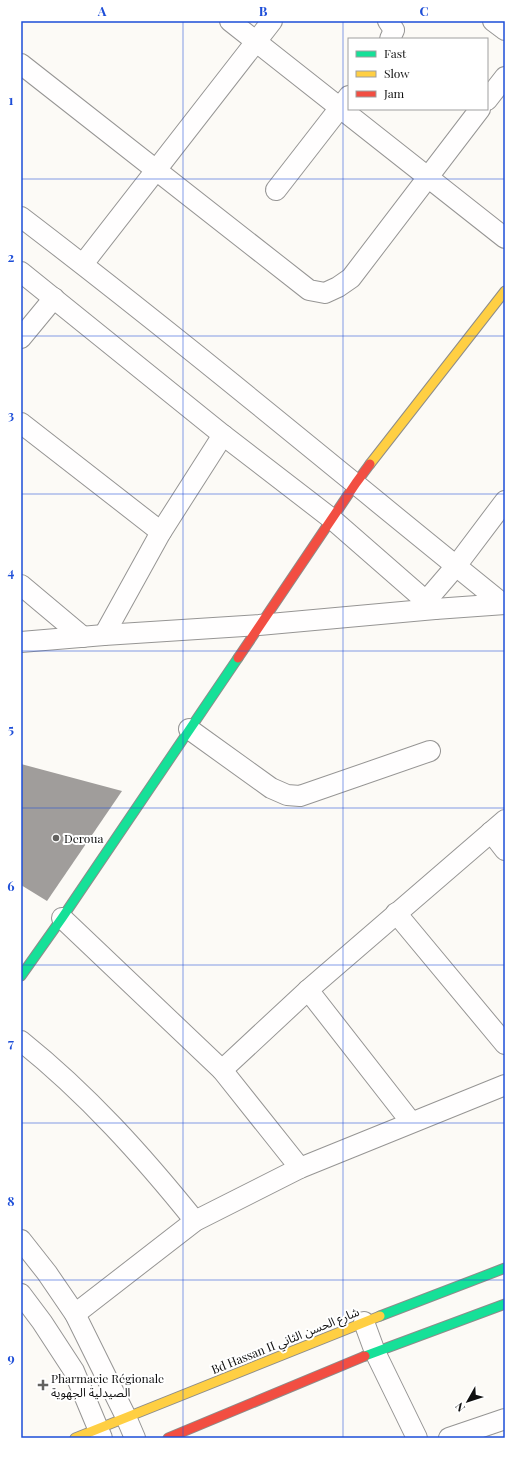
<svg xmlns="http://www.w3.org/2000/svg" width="526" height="1459" font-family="'Playfair Display','Noto Sans Arabic',serif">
	<rect width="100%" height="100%" fill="#fcfaf6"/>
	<path fill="#a09d9b" d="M 21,764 L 122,791 L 47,901 L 21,885 Z"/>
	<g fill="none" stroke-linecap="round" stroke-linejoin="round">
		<defs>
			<g id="street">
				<path d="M 230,21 L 505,238"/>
				<path d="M 388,21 L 394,30 L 390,39"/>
				<path d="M 493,21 L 505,30"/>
				<path d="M 21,64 L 309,290 L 325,293 L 338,287 L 351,278 L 480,109"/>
				<path d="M 487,100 L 505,77"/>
				<path d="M 276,190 L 349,96"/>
				<path d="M 21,217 C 185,342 343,475 503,604"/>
				<path d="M 83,264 L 272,21"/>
				<path d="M 21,272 L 223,435 L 332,519 L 435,609"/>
				<path d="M 21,338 L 54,298"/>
				<path d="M 21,423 L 161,532"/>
				<path d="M 21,585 L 83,637"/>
				<path d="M 426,601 L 456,566 L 505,501"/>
				<path d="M 104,635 L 161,532 L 223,435"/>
				<path d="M 21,642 L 104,635 L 259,625 L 435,609 L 505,604"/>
				<path d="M 189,729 L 271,788 L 287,795 L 300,796 L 430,751"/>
				<path d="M 491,832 L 505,850"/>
				<path d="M 396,913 L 505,1044"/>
				<path d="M 62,918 L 222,1070 L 300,1168"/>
				<path d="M 308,990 L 411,1122"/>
				<path d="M 21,1041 C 87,1094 142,1155 195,1221"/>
				<path d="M 222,1070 L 308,990 L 505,820"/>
				<path d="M 21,1240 L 47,1273 L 75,1314 L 126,1417 L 135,1438"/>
				<path d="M 21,1294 L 42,1322 L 74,1371 L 102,1438"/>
				<path d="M 75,1314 L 195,1221 L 300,1168 L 505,1085"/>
				<path d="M 364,1322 L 375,1352 L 417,1438"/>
				<path d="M 449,1438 L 505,1419"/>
			</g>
			<g id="fast">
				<path d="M 21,976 L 62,918 L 238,658"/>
				<path d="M 380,1316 L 505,1268"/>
				<path d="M 365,1356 L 505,1304"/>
			</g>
			<g id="slow">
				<path d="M 370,464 L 505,291"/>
				<path d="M 75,1438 L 380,1316"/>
			</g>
			<g id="jam">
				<path d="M 238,658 L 356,483 L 370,464"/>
				<path d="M 168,1438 L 365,1356"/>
			</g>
		</defs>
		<use href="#street" stroke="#969594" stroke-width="22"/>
		<use href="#fast" stroke="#8d8c8a" stroke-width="11"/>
		<use href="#slow" stroke="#8d8c8a" stroke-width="11"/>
		<use href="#jam" stroke="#8d8c8a" stroke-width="11"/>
		<use href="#street" stroke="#fffefe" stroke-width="20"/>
		<use href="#fast" stroke="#16e098" stroke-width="9"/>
		<use href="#slow" stroke="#ffcf43" stroke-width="9"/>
		<use href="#jam" stroke="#f24e42" stroke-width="9"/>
	</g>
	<path fill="none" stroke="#1d4ed8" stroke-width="1" stroke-opacity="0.55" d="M 183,21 L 183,1438M 343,21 L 343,1438M 21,179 L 505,179M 21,336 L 505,336M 21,494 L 505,494M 21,651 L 505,651M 21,808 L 505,808M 21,965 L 505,965M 21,1123 L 505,1123M 21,1280 L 505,1280"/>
	<g fill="#636260" stroke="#fff" stroke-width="1.5">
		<circle cx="56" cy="838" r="4"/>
		<path d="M41 1379h4v4h4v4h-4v4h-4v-4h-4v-4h4z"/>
	</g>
	<g text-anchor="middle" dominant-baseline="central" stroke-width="4" stroke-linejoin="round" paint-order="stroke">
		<g font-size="12" fill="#101010" stroke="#fff" text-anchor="start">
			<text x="64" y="838">Deroua</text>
			<text x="51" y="1378">Pharmacie Régionale<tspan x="51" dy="14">الصيدلية الجهوية</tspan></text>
		</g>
		<g font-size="12" fill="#101010" stroke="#fff">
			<text transform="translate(285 1340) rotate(-22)">Bd Hassan II شارع الحسن الثاني</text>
		</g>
	</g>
	<rect width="526" height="1459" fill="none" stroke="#ffffff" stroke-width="44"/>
	<rect x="348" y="38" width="140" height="72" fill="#ffffff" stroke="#9f9f9f"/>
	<rect x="356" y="51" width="20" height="6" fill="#16e098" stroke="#9f9f9f"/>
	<text x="384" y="58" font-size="12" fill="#101010">Fast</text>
	<rect x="356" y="71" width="20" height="6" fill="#ffcf43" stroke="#9f9f9f"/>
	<text x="384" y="78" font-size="12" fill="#101010">Slow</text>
	<rect x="356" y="91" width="20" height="6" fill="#f24e42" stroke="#9f9f9f"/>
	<text x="384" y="98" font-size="12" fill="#101010">Jam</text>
	<g transform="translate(468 1401) rotate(231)" stroke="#ffffff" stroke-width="3" paint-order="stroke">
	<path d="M0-3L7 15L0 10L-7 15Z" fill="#101010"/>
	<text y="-6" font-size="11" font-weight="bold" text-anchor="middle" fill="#101010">N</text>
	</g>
	<rect x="22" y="22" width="482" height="1415" fill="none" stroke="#1d4ed8" stroke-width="1.5"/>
	<g font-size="13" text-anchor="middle" font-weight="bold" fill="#1d4ed8">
		<text x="102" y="16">A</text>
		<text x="263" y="16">B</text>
		<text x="424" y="16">C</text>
		<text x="11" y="105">1</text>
		<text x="11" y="262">2</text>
		<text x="11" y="420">3</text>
		<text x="11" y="577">4</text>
		<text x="11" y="734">5</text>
		<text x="11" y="891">6</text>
		<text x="11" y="1048">7</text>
		<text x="11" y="1206">8</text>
		<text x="11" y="1363">9</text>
	</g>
</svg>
